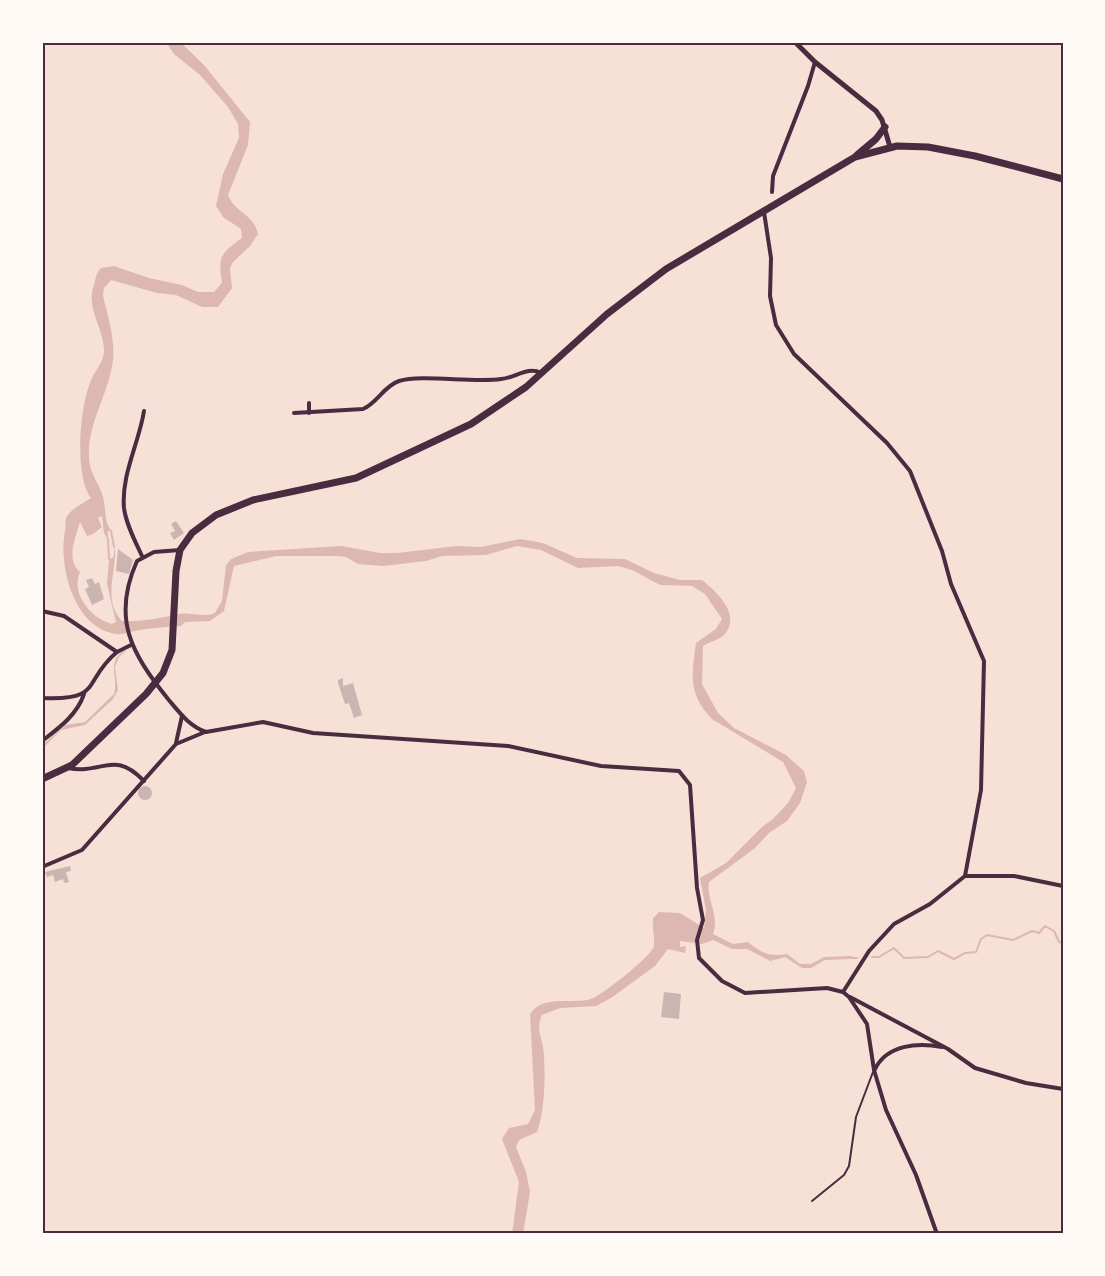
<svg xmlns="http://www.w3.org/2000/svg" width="1105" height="1276" font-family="Roboto,sans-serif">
	<rect width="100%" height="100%" fill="#f7e1d7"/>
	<g fill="#dcb8b0">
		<path d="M 166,42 L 180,42 L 204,65 L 250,122 L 248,145 L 228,195 C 237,215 253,213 258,234 L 250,246 L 233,262 L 230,268 L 232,288 L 218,307 L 202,307 L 176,295 L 157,293 L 111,280 L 104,288 L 103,296 C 108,316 115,339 113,360 C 109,394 87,423 89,458 C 89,473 100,484 103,497 C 106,508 104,524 112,531 L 108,531 L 108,540 L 104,533 L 102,516 L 98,518 L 102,527 L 93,534 L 87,536 L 80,522 C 76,537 65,559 80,572 C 70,594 92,619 112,624 L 116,622 L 107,584 L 109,559 L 113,558 L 115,547 C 117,571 102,600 122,621 C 143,622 159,618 179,614 C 190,612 203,618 215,613 L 222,601 L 226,565 L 231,559 L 248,552 L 341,546 L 380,553 L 397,553 L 457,546 L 481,547 L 520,539 L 543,543 L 577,558 L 625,559 L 654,573 L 680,580 L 702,580 C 717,592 742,615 724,635 C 719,640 709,642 703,646 L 702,684 L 718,713 L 734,728 L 786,755 L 804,771 L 807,782 L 800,803 L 787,821 L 769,833 L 755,848 L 709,882 C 706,900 720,915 713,934 L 733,944 L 748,942 C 761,953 770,957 787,954 L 800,964 L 811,964 L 824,957 L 853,956 L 850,959 L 825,960 L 811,968 L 802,968 L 785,957 L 770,961 L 747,949 L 732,949 L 713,940 L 702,944 L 680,941 L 680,947 L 686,946 L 685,953 L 668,949 L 655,966 L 611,998 L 596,1006 L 560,1008 L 542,1015 C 536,1028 541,1035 543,1047 C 546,1069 545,1112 537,1132 L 519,1140 L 516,1147 L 526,1172 L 530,1192 L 523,1234 L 512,1234 L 519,1182 L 502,1139 L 509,1128 L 528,1124 L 535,1110 L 530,1014 C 544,994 572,1005 591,999 C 601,996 652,956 654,946 C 655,938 652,927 653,918 L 659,912 L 680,913 L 704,928 L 706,910 L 700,878 L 726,863 L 763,826 L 772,820 L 788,803 L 796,788 L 783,762 L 712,719 C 687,693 692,674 696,643 L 716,629 L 722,619 L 705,594 L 692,586 L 660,585 L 632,570 L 618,566 L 578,568 L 541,550 L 517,546 L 486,555 L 442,556 L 426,561 L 383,566 L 358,564 L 346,557 L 336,556 L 276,556 L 234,566 L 224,611 L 210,621 L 185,622 L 181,626 C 166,627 150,628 135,631 C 129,632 123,635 117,634 C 74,629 58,566 65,531 C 66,527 65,521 66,518 C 70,509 84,503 91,498 C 74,477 79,403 93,376 C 97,368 104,361 104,351 C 104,327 85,309 94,285 C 96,278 96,273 101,268 L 114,266 L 149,278 L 182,285 L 198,292 L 214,292 L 222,283 C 218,256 220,254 242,238 L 241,229 L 223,217 L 216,206 L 223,174 L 239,138 L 238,124 L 228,107 L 200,75 L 174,54 Z"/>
		<path d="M 127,650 L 119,657 L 115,667 L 118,690 L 113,699 L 85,725 L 61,730 L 42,749 L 42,745 L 66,725 L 85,722 L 114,694 C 119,678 105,658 127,650 Z"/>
	</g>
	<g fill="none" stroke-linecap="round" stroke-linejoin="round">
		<g stroke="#dcb8b0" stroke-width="2">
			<path d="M 111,531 L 114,547"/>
			<path d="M 108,539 L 109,559"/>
			<path d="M 872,957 L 879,957 L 894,948 L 904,958 L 928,957 L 938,951 L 954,959 L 965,953 L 976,952 L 981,939 L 987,935 L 1013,940 L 1032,931 L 1039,933 L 1045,926 L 1054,931 L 1059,942 L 1063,943"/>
			<path d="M 851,958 L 857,958"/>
		</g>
	</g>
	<g fill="#ccb4b1">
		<path d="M 176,521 L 184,533 L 174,540 L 170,533 L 175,531 L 171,524 Z"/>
		<path d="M 118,549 L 133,560 L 129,574 L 116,571 Z"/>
		<path d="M 92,578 L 95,584 L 99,582 L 104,599 L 92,605 L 85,589 L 89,587 L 86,580 Z"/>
		<path d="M 343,678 L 343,686 L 353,683 L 362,715 L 354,718 L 349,703 L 345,704 L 338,683 L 338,680 Z"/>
		<circle cx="145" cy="793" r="7"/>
		<path d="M 70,866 L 71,871 L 66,872 L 69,882 L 64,883 L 63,879 L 55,882 L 53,875 L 47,877 L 45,872 Z"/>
		<path d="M 664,992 L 681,994 L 679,1019 L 661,1017 Z"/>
	</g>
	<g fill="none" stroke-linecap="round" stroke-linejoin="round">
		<path stroke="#4a2c40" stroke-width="2" d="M 812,1201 L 844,1175 L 849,1166 L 856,1117 L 873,1072"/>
		<g stroke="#4a2c40" stroke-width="4">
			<path d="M 772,192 L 773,176 L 808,86 L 815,62"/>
			<path d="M 764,212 L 771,258 L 770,296 L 776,325 L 794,354 L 887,443 L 910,471 L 942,551 L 951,584 L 984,661 L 981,790 L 965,876"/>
			<path d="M 294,413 L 363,409 C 377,403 384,386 399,381 C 421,374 473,383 501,379 C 515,378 528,366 541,373"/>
			<path d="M 309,413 L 309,403"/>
			<path d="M 180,550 L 154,552 L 137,561 C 111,619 132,654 168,699 C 179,712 189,726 206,732 L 263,722 L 313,733 L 508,746 L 601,766 L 679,771 L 690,785 L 697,888 L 703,920 L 697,940 L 699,958 L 722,981 L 745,993 L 827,988 L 843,992 L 849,997 L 867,1024 L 874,1070 L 886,1110 L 916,1175 L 937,1234"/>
			<path d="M 142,556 C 135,541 126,524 124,508 C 121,475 139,443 144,411"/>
			<path d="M 42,611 L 64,616 L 117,652 L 131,645"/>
			<path d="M 42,698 C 104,701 82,681 117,652"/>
			<path d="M 42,741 C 59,728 77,715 84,694"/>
			<path d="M 176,743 L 182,716"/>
			<path d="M 68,768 C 103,775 113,749 144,781"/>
			<path d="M 42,867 L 82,850 L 176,744 L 205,732"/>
			<path d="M 843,992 L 869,951 L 894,924 L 930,904 L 965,876 L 1014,876 L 1063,886"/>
			<path d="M 850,997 L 948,1049 L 975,1068 L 1026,1083 L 1063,1089"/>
			<path d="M 875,1069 C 887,1045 917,1042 942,1047"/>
		</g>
		<path stroke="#4a2c40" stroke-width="5" d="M 795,42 L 815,62 L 876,111 L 882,120 L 890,147"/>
		<g stroke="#4a2c40" stroke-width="7">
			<path d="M 857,155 L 876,139 L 885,127"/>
			<path d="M 42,779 L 72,765 L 146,694 L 163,673 L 172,650 L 176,571 L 180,550 L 192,533 L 216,515 L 253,500 L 356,478 L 471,424 L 526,387 L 607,314 L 666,269 L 855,157 L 897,146 L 928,147 L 975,156 L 1063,179"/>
		</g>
	</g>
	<rect width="1105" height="1276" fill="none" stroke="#fffaf5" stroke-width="87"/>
	<rect x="44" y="44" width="1018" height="1188" fill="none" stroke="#4a2c40" stroke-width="2"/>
</svg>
